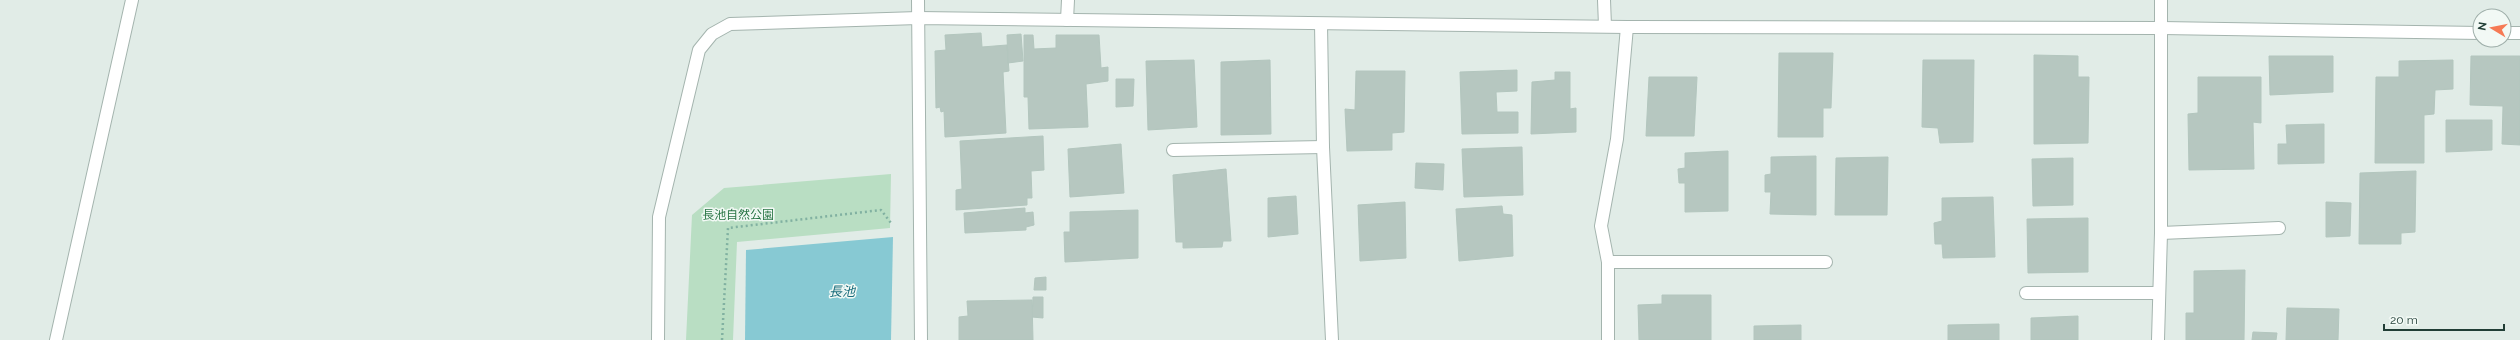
<svg xmlns="http://www.w3.org/2000/svg" width="2520" height="340" font-family="Raleway,'Noto Sans JP',sans-serif">
	<rect width="100%" height="100%" fill="#e1ece7"/>
	<path fill="#b9dec3" d="M 891,174 L 890,228 L 737,242 L 733,340 L 686,340 L 692,215 L 724,188 Z"/>
	<path fill="#87c9d3" d="M 893,237 L 891,340 L 745,340 L 746,250 Z"/>
	<g fill="#b6c7c0" stroke="#b3c6be">
		<path d="M 981,33 L 982,47 L 1007,45 L 1009,71 L 1003,72 L 1006,133 L 945,137 L 944,111 L 941,112 L 940,107 L 936,108 L 935,51 L 946,50 L 945,35 Z"/>
		<path d="M 1021,34 L 1023,61 L 1008,63 L 1007,35 Z"/>
		<path d="M 1024,35 L 1033,35 L 1034,49 L 1056,48 L 1056,35 L 1099,35 L 1101,68 L 1108,67 L 1108,81 L 1086,84 L 1088,127 L 1029,129 L 1028,97 L 1024,97 Z"/>
		<path d="M 1779,53 L 1833,53 L 1831,108 L 1823,108 L 1823,137 L 1778,137 Z"/>
		<path d="M 2034,55 L 2078,56 L 2078,77 L 2089,77 L 2088,143 L 2034,144 Z"/>
		<path d="M 2269,56 L 2333,56 L 2333,92 L 2270,95 Z"/>
		<path d="M 2471,56 L 2520,56 L 2520,145 L 2502,144 L 2503,106 L 2470,105 Z"/>
		<path d="M 1194,60 L 1197,127 L 1148,130 L 1146,61 Z"/>
		<path d="M 1270,60 L 1271,134 L 1221,135 L 1221,62 Z"/>
		<path d="M 1923,60 L 1974,60 L 1973,142 L 1940,143 L 1938,128 L 1922,127 Z"/>
		<path d="M 2453,60 L 2453,89 L 2435,90 L 2434,114 L 2424,115 L 2424,163 L 2375,163 L 2376,77 L 2399,77 L 2399,61 Z"/>
		<path d="M 1517,70 L 1517,91 L 1496,92 L 1497,112 L 1518,112 L 1518,133 L 1462,134 L 1460,72 Z"/>
		<path d="M 1356,71 L 1405,71 L 1404,132 L 1392,133 L 1392,150 L 1347,151 L 1345,109 L 1355,110 Z"/>
		<path d="M 1555,72 L 1570,72 L 1570,109 L 1576,108 L 1576,132 L 1531,134 L 1532,82 L 1555,80 Z"/>
		<path d="M 1649,77 L 1697,77 L 1694,136 L 1646,136 Z"/>
		<path d="M 2198,77 L 2261,77 L 2261,123 L 2253,122 L 2254,169 L 2189,170 L 2188,114 L 2198,113 Z"/>
		<path d="M 1116,79 L 1134,79 L 1133,106 L 1116,107 Z"/>
		<path d="M 2446,120 L 2492,120 L 2492,150 L 2446,152 Z"/>
		<path d="M 2324,124 L 2324,163 L 2278,164 L 2278,144 L 2287,144 L 2286,125 Z"/>
		<path d="M 1043,136 L 1044,170 L 1031,171 L 1032,198 L 1027,198 L 1027,205 L 956,210 L 956,190 L 962,189 L 960,141 Z"/>
		<path d="M 1121,144 L 1124,193 L 1070,197 L 1068,149 Z"/>
		<path d="M 1522,147 L 1523,195 L 1464,197 L 1462,149 Z"/>
		<path d="M 1728,151 L 1728,211 L 1685,212 L 1685,183 L 1679,183 L 1678,169 L 1685,168 L 1685,153 Z"/>
		<path d="M 1816,156 L 1816,215 L 1770,214 L 1771,192 L 1765,192 L 1765,175 L 1771,174 L 1771,157 Z"/>
		<path d="M 1888,157 L 1887,215 L 1835,215 L 1836,158 Z"/>
		<path d="M 2073,158 L 2073,205 L 2033,206 L 2032,159 Z"/>
		<path d="M 1416,163 L 1444,164 L 1443,190 L 1415,188 Z"/>
		<path d="M 1226,169 L 1231,241 L 1223,241 L 1222,247 L 1183,248 L 1183,242 L 1176,242 L 1173,175 Z"/>
		<path d="M 2416,171 L 2415,232 L 2401,233 L 2401,244 L 2359,244 L 2360,173 Z"/>
		<path d="M 1296,196 L 1298,234 L 1268,237 L 1268,198 Z"/>
		<path d="M 1993,197 L 1995,257 L 1943,258 L 1942,244 L 1935,244 L 1934,223 L 1942,221 L 1942,198 Z"/>
		<path d="M 1405,202 L 1406,258 L 1360,261 L 1358,205 Z"/>
		<path d="M 2326,202 L 2351,203 L 2350,236 L 2326,237 Z"/>
		<path d="M 1502,206 L 1503,214 L 1512,215 L 1513,256 L 1459,261 L 1456,209 Z"/>
		<path d="M 1025,208 L 1025,213 L 1033,212 L 1034,225 L 1026,227 L 1026,230 L 965,233 L 964,213 Z"/>
		<path d="M 1138,210 L 1138,258 L 1065,262 L 1064,232 L 1070,232 L 1070,212 Z"/>
		<path d="M 2088,218 L 2088,272 L 2028,273 L 2027,219 Z"/>
		<path d="M 2245,270 L 2244,340 L 2186,340 L 2186,313 L 2194,313 L 2194,271 Z"/>
		<path d="M 1046,277 L 1046,290 L 1034,290 L 1035,278 Z"/>
		<path d="M 1662,295 L 1711,295 L 1711,340 L 1639,340 L 1638,305 L 1662,304 Z"/>
		<path d="M 1033,297 L 1043,297 L 1043,318 L 1032,317 Z"/>
		<path d="M 1032,300 L 1033,340 L 959,340 L 959,317 L 968,316 L 967,301 Z"/>
		<path d="M 2287,308 L 2339,309 L 2338,340 L 2286,340 Z"/>
		<path d="M 2078,316 L 2078,340 L 2031,340 L 2031,318 Z"/>
		<path d="M 1999,324 L 1999,340 L 1948,340 L 1948,325 Z"/>
		<path d="M 1801,325 L 1801,340 L 1754,340 L 1754,326 Z"/>
		<path d="M 2253,332 L 2277,333 L 2276,340 L 2252,340 Z"/>
	</g>
	<g fill="none" stroke-linecap="round" stroke-linejoin="round">
		<defs>
			<g id="minor">
				<path d="M 918,0 L 921,340"/>
				<path d="M 1604,0 L 1605,26"/>
				<path d="M 1067,20 L 1068,0"/>
				<path d="M 1321,24 L 1323,147 L 1332,340"/>
				<path d="M 2504,33 L 2520,33"/>
				<path d="M 1173,150 L 1323,147"/>
				<path d="M 2161,233 L 2279,228"/>
				<path d="M 1608,262 L 1826,262"/>
				<path d="M 2026,293 L 2159,293"/>
				<path d="M 56,340 L 132,0"/>
				<path d="M 658,340 L 659,217 L 699,50 L 712,34 L 730,24 L 918,18 L 1627,27 L 2162,28 L 2480,33"/>
				<path d="M 1608,340 L 1608,262 L 1601,226 L 1617,139 L 1627,27"/>
				<path d="M 2158,340 L 2161,233 L 2161,0"/>
			</g>
		</defs>
		<use href="#minor" stroke="#a4b4ae" stroke-width="14"/>
		<path stroke="#81b1a1" stroke-width="2.5" stroke-dasharray="2 3" stroke-linecap="butt" d="M 722,340 L 728,228 L 881,210 L 891,223"/>
		<use href="#minor" stroke="#fff" stroke-width="12"/>
	</g>
	<g text-anchor="middle" dominant-baseline="central" stroke-width="3" stroke-linejoin="round" paint-order="stroke">
		<g font-size="12" fill="#2a7646" stroke="#f2f9f5">
			<text x="738" y="215">長池自然公園</text>
		</g>
		<g font-size="13" font-style="italic" fill="#196d7c" stroke="#f2f9f5">
			<text x="842" y="291">長池</text>
		</g>
	</g>
	<g transform="translate(2492 28) rotate(280)"><circle r="19" fill="#f2f9f5" stroke="#9eaea9"/>
	<path d="M0-3L7 15L0 10L-7 15Z" fill="#f67a55"/>
	<text y="-6" font-size="11" font-weight="bold" text-anchor="middle" fill="#213e36">N</text>
	</g>
	<path d="M2384 324v6h120v-6" fill="none" stroke="#213e36" stroke-width="2"/>
	<text x="2390" y="324" font-size="12" fill="#213e36" stroke="#f2f9f5" stroke-width="3" paint-order="stroke">20 m</text>
</svg>
